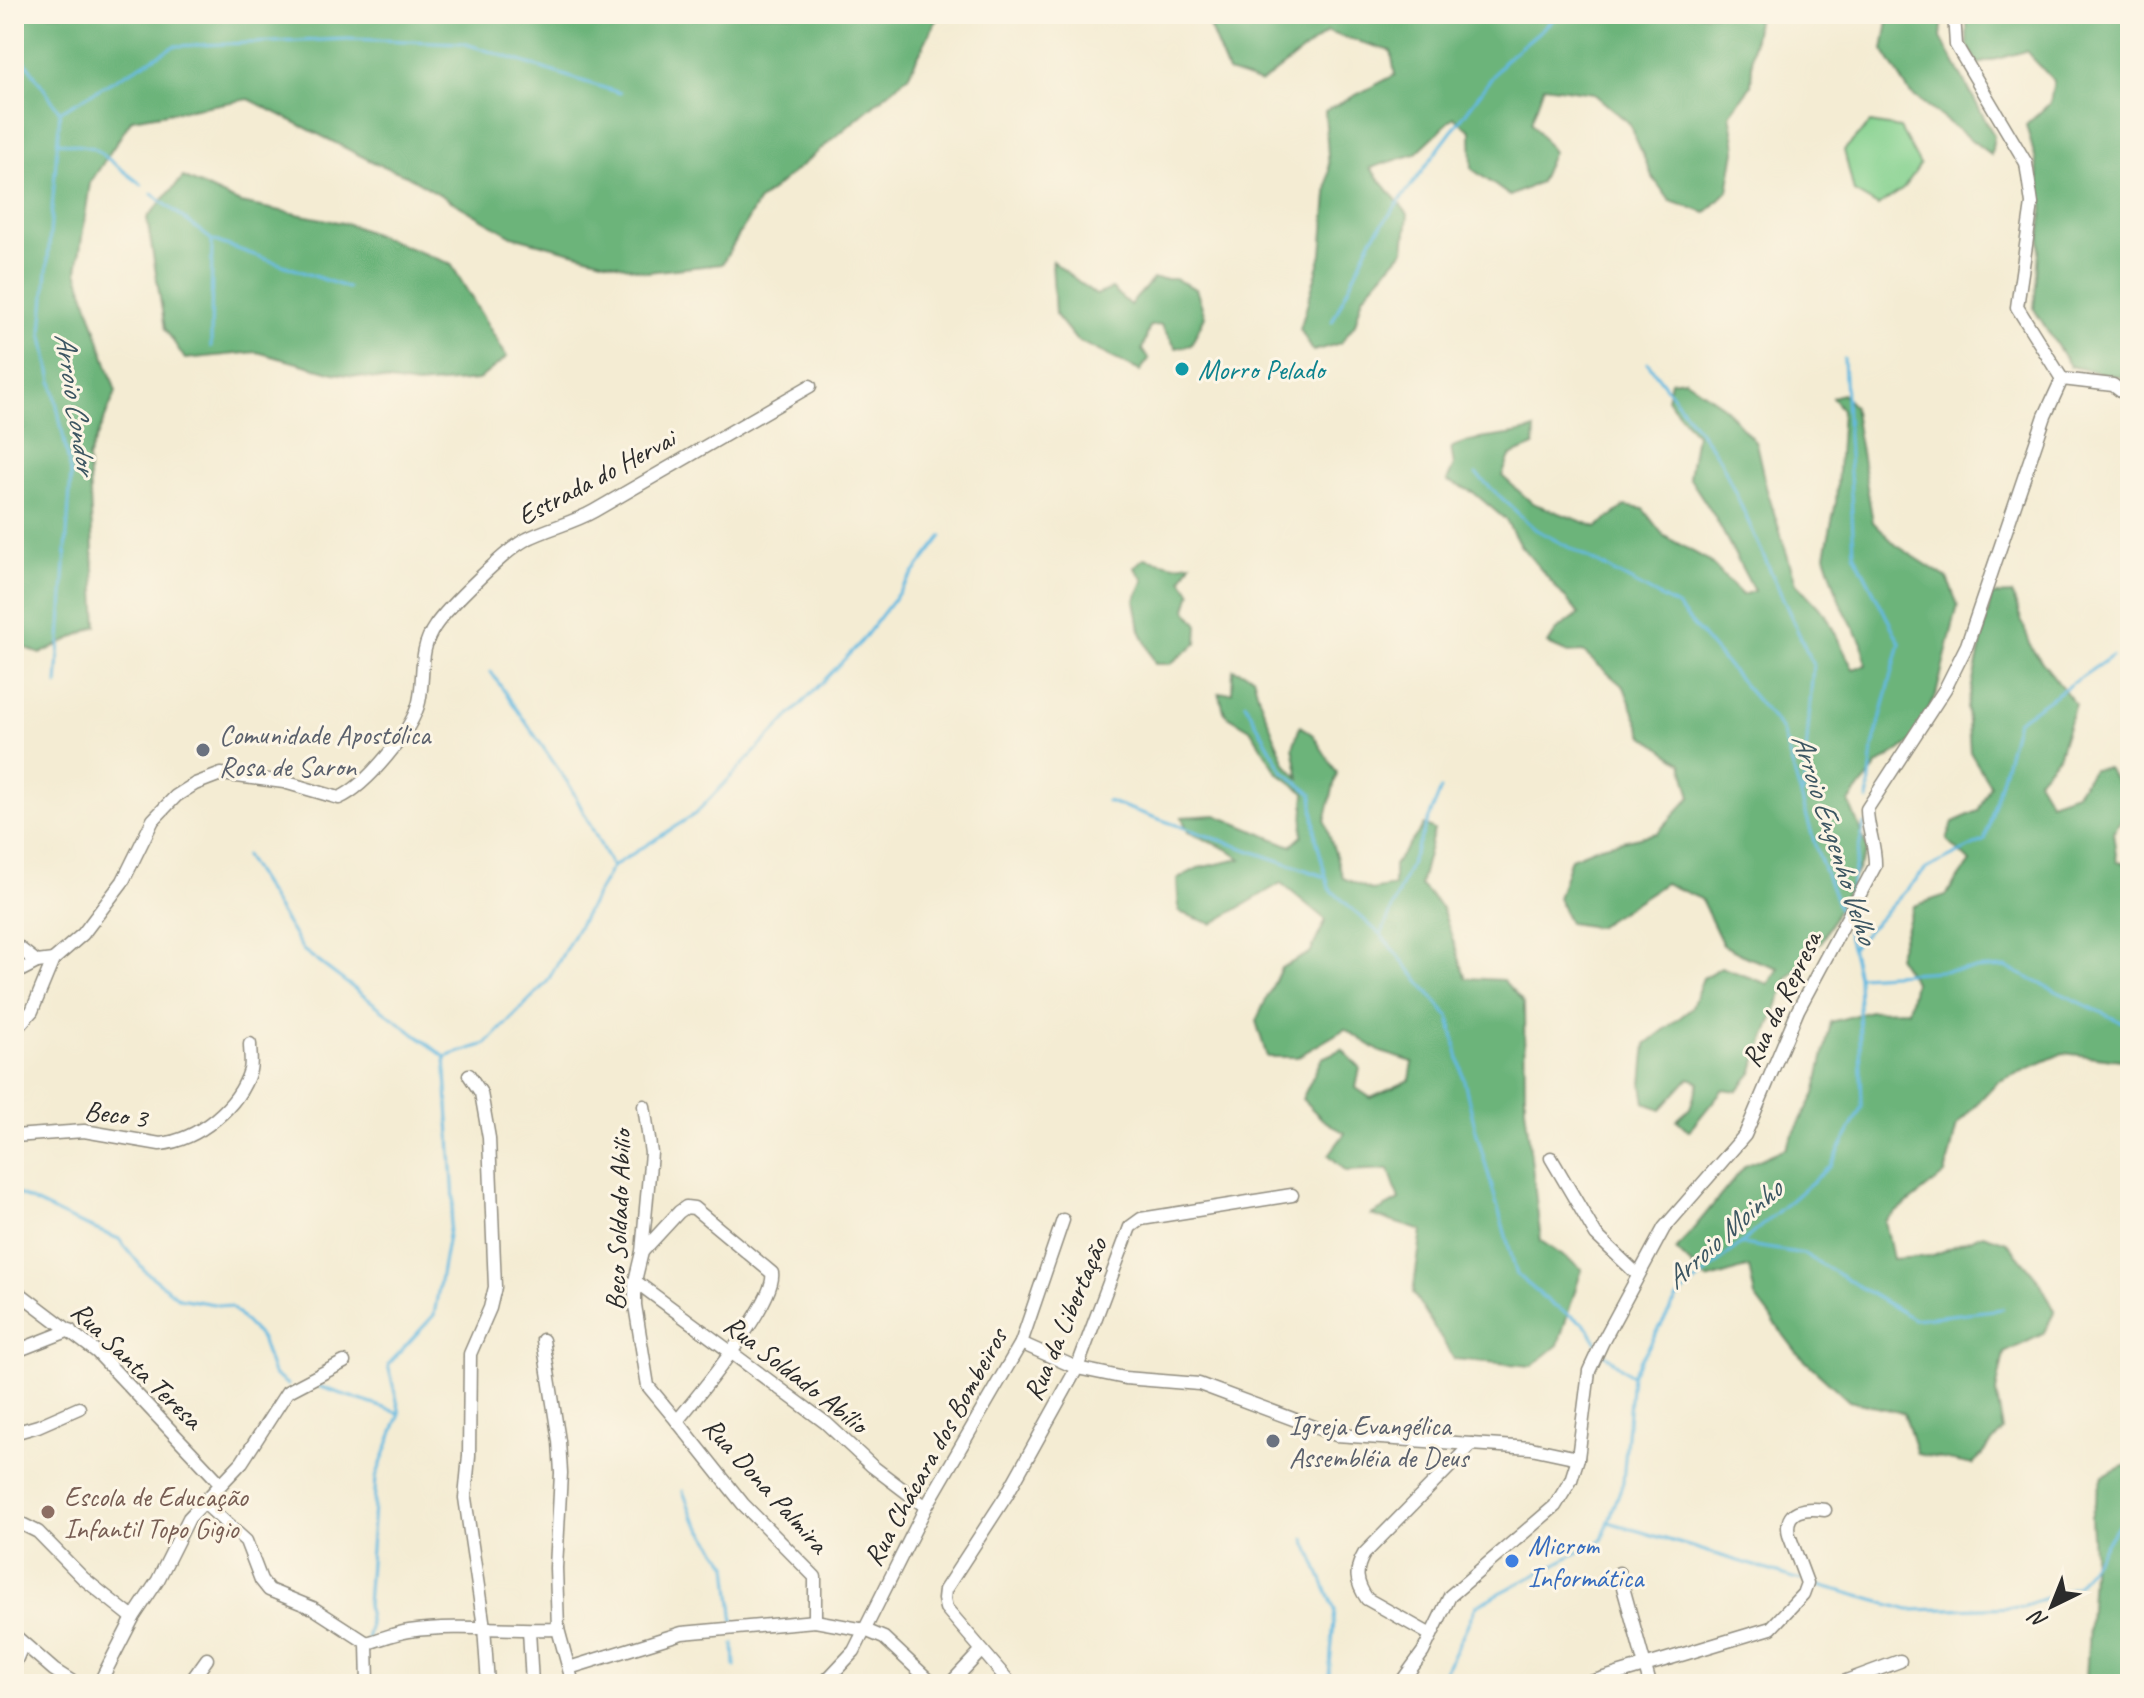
<svg xmlns="http://www.w3.org/2000/svg" width="2144" height="1698" font-family="Caveat,sans-serif">
	<rect width="100%" height="100%" fill="#fcf5e5"/>
	<filter id="ink" filterUnits="userSpaceOnUse"><feTurbulence type="fractalNoise" baseFrequency=".0125" numOctaves="2"/><feDisplacementMap in="SourceGraphic" scale="16" xChannelSelector="R" yChannelSelector="G"/><feConvolveMatrix kernelMatrix="1 2 1 2 8 2 1 2 1" color-interpolation-filters="sRGB"/></filter>
	<filter id="wash" filterUnits="userSpaceOnUse"><feTurbulence type="fractalNoise" baseFrequency=".006" numOctaves="4" result="noise"/><feDisplacementMap in="SourceGraphic" scale="32" xChannelSelector="R" yChannelSelector="G"/><feGaussianBlur stdDeviation="1.8" result="paint"/><feColorMatrix in="noise" values="0 0 0 0 0 0 0 0 0 0 0 0 0 0 0 0 0 1.4 0 .05"/><feComposite in="paint" operator="in"/></filter>
	<g filter="url(#wash)">
		<rect width="100%" height="100%" fill="#f4ecd3"/>
		<path fill="#85d290" stroke="#587e5e" stroke-width="2" d="M 1870,123 L 1900,128 L 1920,165 L 1903,189 L 1878,206 L 1854,192 L 1844,150 Z"/>
		<g fill="#6cb47a" stroke="#4c7052" stroke-width="2">
			<path d="M 14,14 L 936,14 L 938,17 L 908,76 L 758,202 L 722,264 L 647,272 L 512,236 L 406,175 L 373,162 L 249,99 L 132,119 L 90,183 L 77,271 L 116,392 L 88,458 L 97,626 L 40,654 L 14,643 Z"/>
			<path d="M 1204,14 L 1364,14 L 1379,20 L 1437,14 L 1758,14 L 1753,45 L 1751,86 L 1730,114 L 1736,146 L 1728,191 L 1706,213 L 1670,201 L 1652,176 L 1629,123 L 1593,93 L 1544,86 L 1531,122 L 1553,152 L 1540,182 L 1510,196 L 1472,169 L 1471,131 L 1454,117 L 1415,154 L 1370,168 L 1408,214 L 1404,250 L 1363,296 L 1355,324 L 1341,343 L 1313,351 L 1300,329 L 1322,254 L 1329,171 L 1325,111 L 1395,75 L 1391,51 L 1327,32 L 1261,83 L 1228,72 Z"/>
			<path d="M 1889,14 L 1943,14 L 1941,38 L 1994,136 L 1991,155 L 1910,93 L 1883,50 Z"/>
			<path d="M 1967,14 L 2130,14 L 2130,382 L 2124,378 L 2070,366 L 2034,309 L 2043,207 L 2036,161 L 2026,125 L 2050,103 L 2054,81 L 2026,51 L 1978,64 L 1967,44 Z"/>
			<path d="M 183,177 L 240,203 L 348,224 L 451,264 L 507,357 L 478,380 L 417,385 L 334,373 L 257,352 L 185,359 L 165,329 L 147,218 Z"/>
			<path d="M 1052,261 L 1096,295 L 1112,289 L 1130,305 L 1153,279 L 1175,279 L 1196,289 L 1205,316 L 1191,345 L 1176,348 L 1161,325 L 1150,326 L 1142,350 L 1149,359 L 1140,371 L 1076,340 L 1055,314 Z"/>
			<path d="M 1684,379 L 1723,406 L 1756,443 L 1766,487 L 1796,583 L 1826,615 L 1853,669 L 1866,665 L 1862,643 L 1840,602 L 1825,555 L 1836,502 L 1842,410 L 1832,397 L 1842,394 L 1853,406 L 1873,522 L 1896,545 L 1947,578 L 1958,605 L 1936,695 L 1911,742 L 1878,765 L 1849,802 L 1868,850 L 1822,941 L 1788,978 L 1752,1073 L 1737,1091 L 1723,1089 L 1689,1131 L 1677,1120 L 1690,1108 L 1699,1082 L 1689,1078 L 1661,1109 L 1645,1103 L 1642,1084 L 1646,1044 L 1691,1009 L 1703,978 L 1721,967 L 1768,984 L 1779,968 L 1749,958 L 1723,945 L 1701,899 L 1665,883 L 1597,927 L 1569,923 L 1558,898 L 1571,858 L 1601,846 L 1657,833 L 1691,797 L 1682,763 L 1643,735 L 1624,687 L 1583,652 L 1568,653 L 1548,644 L 1557,630 L 1579,614 L 1519,544 L 1506,520 L 1473,492 L 1447,481 L 1454,465 L 1451,448 C 1479,434 1507,439 1535,429 L 1534,446 L 1510,456 L 1502,476 L 1532,503 L 1597,527 L 1625,506 L 1643,509 L 1664,536 L 1708,560 L 1742,595 L 1754,591 L 1715,517 L 1689,477 L 1696,434 L 1667,399 L 1671,381 Z"/>
			<path d="M 1144,558 L 1175,565 L 1191,563 L 1182,579 L 1191,593 L 1186,609 L 1198,625 L 1197,643 L 1170,664 L 1155,664 L 1140,630 L 1135,600 L 1144,580 L 1134,567 Z"/>
			<path d="M 2012,594 L 2032,649 L 2075,704 L 2058,757 L 2037,780 L 2050,802 L 2076,793 L 2093,769 L 2107,768 L 2130,800 L 2130,807 L 2113,832 L 2117,862 L 2130,864 L 2130,1061 L 2063,1053 L 1997,1082 L 1957,1125 L 1945,1174 L 1885,1221 L 1893,1259 L 1931,1256 L 1983,1234 L 2007,1242 L 2040,1282 L 2055,1311 L 2043,1334 L 2004,1353 L 1996,1392 L 2003,1430 L 1973,1465 L 1917,1454 L 1904,1413 L 1849,1401 L 1799,1355 L 1755,1297 L 1749,1267 L 1707,1280 L 1676,1250 L 1745,1166 L 1786,1148 L 1815,1094 L 1831,1022 L 1870,1011 L 1908,1010 L 1914,982 L 1897,956 L 1914,906 L 1946,895 L 1970,862 L 1947,840 L 1953,822 L 1978,811 L 1990,785 L 1970,752 L 1967,708 L 1992,595 Z"/>
			<path d="M 1233,669 L 1253,676 L 1259,698 L 1285,763 L 1299,778 L 1293,747 L 1300,726 L 1313,735 L 1337,773 L 1325,821 L 1343,878 L 1371,890 L 1394,886 L 1394,865 L 1424,825 L 1434,830 L 1420,885 L 1442,908 L 1466,978 L 1503,980 L 1524,1003 L 1525,1107 L 1541,1241 L 1582,1269 L 1558,1345 L 1532,1366 L 1454,1359 L 1413,1293 L 1422,1231 L 1371,1215 L 1399,1200 L 1389,1169 L 1346,1171 L 1329,1155 L 1345,1133 L 1323,1120 L 1302,1099 L 1322,1058 L 1342,1049 L 1360,1068 L 1356,1088 L 1371,1098 L 1410,1080 L 1413,1062 L 1381,1052 L 1345,1029 L 1297,1057 L 1267,1057 L 1256,1021 L 1281,968 L 1310,953 L 1326,920 L 1281,883 L 1212,924 L 1179,912 L 1177,879 L 1198,868 L 1241,859 L 1227,849 L 1188,832 L 1182,817 L 1216,815 L 1291,846 L 1302,836 L 1305,793 L 1277,772 L 1250,729 L 1225,714 L 1219,693 L 1232,692 Z"/>
			<path d="M 2130,1464 L 2130,1684 L 2087,1684 L 2086,1680 L 2093,1553 L 2091,1517 L 2103,1475 Z"/>
		</g>
		<g fill="none" stroke-linecap="round" stroke-linejoin="round">
			<g stroke="#65bae1" stroke-width="3">
				<path d="M 14,29 L 30,14"/>
				<path d="M 14,45 L 60,112 L 42,332 L 71,474 L 57,685"/>
				<path d="M 61,111 L 174,46 L 348,39 L 463,43 L 620,93"/>
				<path d="M 59,142 L 94,148 L 142,185"/>
				<path d="M 152,194 L 212,240 L 348,288"/>
				<path d="M 1332,322 L 1372,238 L 1505,60 L 1560,14"/>
				<path d="M 211,347 L 212,240"/>
				<path d="M 1844,359 L 1854,553 L 1900,643 L 1873,747 L 1868,800"/>
				<path d="M 1648,363 L 1720,459 L 1813,665 L 1803,794"/>
				<path d="M 1476,474 L 1535,529 L 1677,606 L 1782,730 L 1815,845 L 1843,920"/>
				<path d="M 491,672 L 570,786 L 612,867"/>
				<path d="M 1245,703 L 1283,771 L 1312,794 L 1316,838 L 1329,888 L 1381,935 L 1449,1017 L 1475,1127 L 1517,1275 L 1554,1306 L 1585,1324 L 1597,1343"/>
				<path d="M 1107,801 L 1326,877"/>
				<path d="M 245,856 L 303,950 L 445,1057"/>
				<path d="M 1847,906 L 1864,824"/>
				<path d="M 1382,933 L 1441,789"/>
				<path d="M 1853,947 L 1926,869 L 1985,840 L 2017,721 L 2112,656"/>
				<path d="M 1859,976 L 2005,967 L 2130,1026"/>
				<path d="M 14,1192 L 70,1219 L 119,1239 L 146,1272 L 179,1298 L 231,1307 L 261,1338 L 273,1374 L 288,1385"/>
				<path d="M 1742,1244 L 1804,1254 L 1914,1319 L 2003,1309"/>
				<path d="M 1603,1353 L 1631,1375"/>
				<path d="M 312,1384 L 399,1413"/>
				<path d="M 683,1491 L 693,1517 L 728,1565 L 734,1624"/>
				<path d="M 1609,1522 L 1801,1580"/>
				<path d="M 1305,1539 L 1335,1610 L 1329,1676 L 1333,1684"/>
				<path d="M 1812,1583 L 1909,1610 L 2022,1607 L 2077,1586 L 2125,1515 L 2130,1512"/>
				<path d="M 367,1640 L 370,1627 L 367,1605 L 376,1477 L 400,1413 L 388,1365 L 434,1315 L 454,1201 L 445,1057 L 486,1044 L 547,982 L 612,867 L 695,814 L 861,642 L 942,536"/>
				<path d="M 734,1644 L 735,1667"/>
				<path d="M 1439,1684 L 1477,1605 L 1602,1540 L 1623,1482 L 1632,1375 L 1677,1298 L 1831,1166 L 1862,1106 L 1858,976 L 1847,931"/>
			</g>
		</g>
	</g>
	<g filter="url(#ink)">
		<g fill="none" stroke-linecap="round" stroke-linejoin="round">
			<defs>
				<g id="minor">
					<path d="M 1954,14 L 1956,45 L 2026,163 L 2032,204 L 2017,307 L 2062,379"/>
					<path d="M 2062,379 L 2113,385 L 2130,398"/>
					<path d="M 14,944 L 37,962 L 53,960"/>
					<path d="M 14,974 L 37,962"/>
					<path d="M 14,1031 L 32,1011 L 53,960 L 83,934 L 123,881 L 153,820 L 176,796 L 195,784 L 221,774 L 284,782 L 339,798 C 366,786 412,731 419,702 C 425,676 418,650 435,626 C 447,608 509,547 527,539 C 549,528 573,523 594,511 C 666,469 738,427 810,386"/>
					<path d="M 469,1075 L 481,1093 L 489,1138 L 495,1287 L 490,1308 L 470,1354 L 469,1456 L 465,1498 L 484,1627 L 488,1684"/>
					<path d="M 644,1106 L 651,1153 L 642,1252 L 635,1281 L 635,1305 L 648,1386 L 677,1421"/>
					<path d="M 14,1136 L 84,1131 L 160,1144 C 198,1140 239,1107 250,1070 C 252,1062 250,1053 250,1044"/>
					<path d="M 1551,1158 L 1596,1235 L 1638,1275"/>
					<path d="M 642,1252 L 679,1212 L 686,1207 L 694,1208 L 772,1273 C 777,1301 697,1397 677,1421 L 743,1504 L 815,1577 L 815,1621"/>
					<path d="M 635,1281 L 826,1423 L 872,1466 L 926,1507"/>
					<path d="M 14,1289 L 97,1352 L 221,1484"/>
					<path d="M 543,1340 L 559,1441 L 561,1473 L 556,1568 L 558,1629 L 573,1684"/>
					<path d="M 1021,1343 L 1077,1368 L 1125,1378 L 1199,1384 L 1336,1435 L 1531,1448 L 1578,1458"/>
					<path d="M 14,1352 L 70,1330"/>
					<path d="M 14,1433 L 38,1426 L 79,1408"/>
					<path d="M 202,1501 L 246,1541 L 261,1580 L 269,1590 L 313,1608 L 367,1643"/>
					<path d="M 14,1520 L 38,1532 L 83,1578 L 133,1618"/>
					<path d="M 1619,1573 L 1650,1684"/>
					<path d="M 529,1630 L 532,1684"/>
					<path d="M 14,1635 L 54,1670 L 76,1684"/>
					<path d="M 1431,1635 L 1367,1599 C 1356,1583 1354,1571 1364,1554 L 1472,1444"/>
					<path d="M 367,1643 C 381,1639 395,1633 409,1631 C 459,1624 509,1631 558,1629"/>
					<path d="M 367,1643 L 368,1684"/>
					<path d="M 14,1665 L 23,1644"/>
					<path d="M 569,1668 L 682,1633 L 815,1621 L 865,1630 L 884,1638 L 933,1684"/>
					<path d="M 99,1684 L 133,1618 L 158,1580 L 189,1518 L 242,1462 L 287,1392 L 344,1362"/>
					<path d="M 189,1684 L 207,1659"/>
					<path d="M 823,1684 L 854,1651 L 926,1507 L 1021,1343 L 1063,1220"/>
					<path d="M 950,1684 L 981,1651"/>
					<path d="M 1011,1684 L 946,1608 L 944,1599 L 945,1590 L 1006,1496 L 1077,1368 L 1130,1227 L 1141,1219 L 1292,1195"/>
					<path d="M 1400,1684 L 1423,1652 L 1450,1596 L 1555,1506 L 1571,1480 L 1578,1458 L 1589,1371 L 1602,1343 L 1664,1228 L 1745,1135 L 1798,1010 L 1875,866 C 1876,846 1867,829 1867,809 L 1945,689 L 1967,645 L 2045,416 L 2062,379"/>
					<path d="M 1584,1684 L 1771,1628 L 1803,1594 L 1807,1583 L 1789,1535 C 1783,1509 1806,1507 1825,1510"/>
					<path d="M 1838,1684 L 1900,1661"/>
				</g>
			</defs>
			<use href="#minor" stroke="#908c7f" stroke-width="15"/>
			<use href="#minor" stroke="#fff" stroke-width="12"/>
		</g>
	</g>
	<circle fill="#0f9aa8" stroke="#fcf5e5" stroke-width="3" cx="1182" cy="369" r="8"/>
	<g fill="#6b7280" stroke="#fcf5e5" stroke-width="3">
		<circle cx="203" cy="750" r="8"/>
		<circle cx="1273" cy="1441" r="8"/>
	</g>
	<circle fill="#8d6e63" stroke="#fcf5e5" stroke-width="3" cx="48" cy="1512" r="8"/>
	<circle fill="#3f7fe0" stroke="#fcf5e5" stroke-width="3" cx="1512" cy="1561" r="8"/>
	<g text-anchor="middle" dominant-baseline="central" stroke-width="6" stroke-linejoin="round" paint-order="stroke">
		<g font-size="28" fill="#0d838f" stroke="#fcf5e5" text-anchor="start">
			<text x="1198" y="369">Morro Pelado</text>
		</g>
		<g font-size="28" fill="#2b2b2b" stroke="#fcf5e5">
			<text transform="translate(596 477) rotate(-28)">Estrada do Hervai</text>
			<text transform="translate(1781 999) rotate(-64)">Rua da Represa</text>
			<text transform="translate(116 1114) rotate(8)">Beco 3</text>
			<text transform="translate(618 1220) rotate(-88)">Beco Soldado Abilio</text>
			<text transform="translate(1065 1319) rotate(-67)">Rua da Libertação</text>
			<text transform="translate(137 1365) rotate(44)">Rua Santa Teresa</text>
			<text transform="translate(796 1374) rotate(38)">Rua Soldado Abílio</text>
			<text transform="translate(935 1447) rotate(-61)">Rua Chácara dos Bombeiros</text>
			<text transform="translate(766 1485) rotate(48)">Rua Dona Palmira</text>
		</g>
		<g font-size="28" fill="#5b616d" stroke="#fcf5e5" text-anchor="start">
			<text x="219" y="734">Comunidade Apostólica<tspan x="219" dy="32">Rosa de Saron</tspan></text>
			<text x="1289" y="1425">Igreja Evangélica<tspan x="1289" dy="32">Assembléia de Deus</tspan></text>
		</g>
		<g font-size="28" fill="#785e54" stroke="#fcf5e5" text-anchor="start">
			<text x="64" y="1496">Escola de Educação<tspan x="64" dy="32">Infantil Topo Gigio</tspan></text>
		</g>
		<g font-size="28" fill="#366cbe" stroke="#fcf5e5" text-anchor="start">
			<text x="1528" y="1545">Microm<tspan x="1528" dy="32">Informática</tspan></text>
		</g>
		<g font-size="30" font-style="italic" fill="#3c5662" stroke="#fcf5e5">
			<text transform="translate(76 403) rotate(81)">Arroio Condor</text>
			<text transform="translate(1835 838) rotate(72)">Arroio Engenho Velho</text>
			<text transform="translate(1723 1234) rotate(-42)">Arroio Moinho</text>
		</g>
	</g>
	<rect width="2144" height="1698" fill="none" stroke="#fcf5e5" stroke-width="48"/>
	<g transform="translate(2052 1606) rotate(223)" stroke="#fcf5e5" stroke-width="6" paint-order="stroke">
	<path d="M0-6L14 30L0 20L-14 30Z" fill="#2b2b2b"/>
	<text y="-12" font-size="22" font-weight="bold" text-anchor="middle" fill="#2b2b2b">N</text>
	</g>
</svg>
